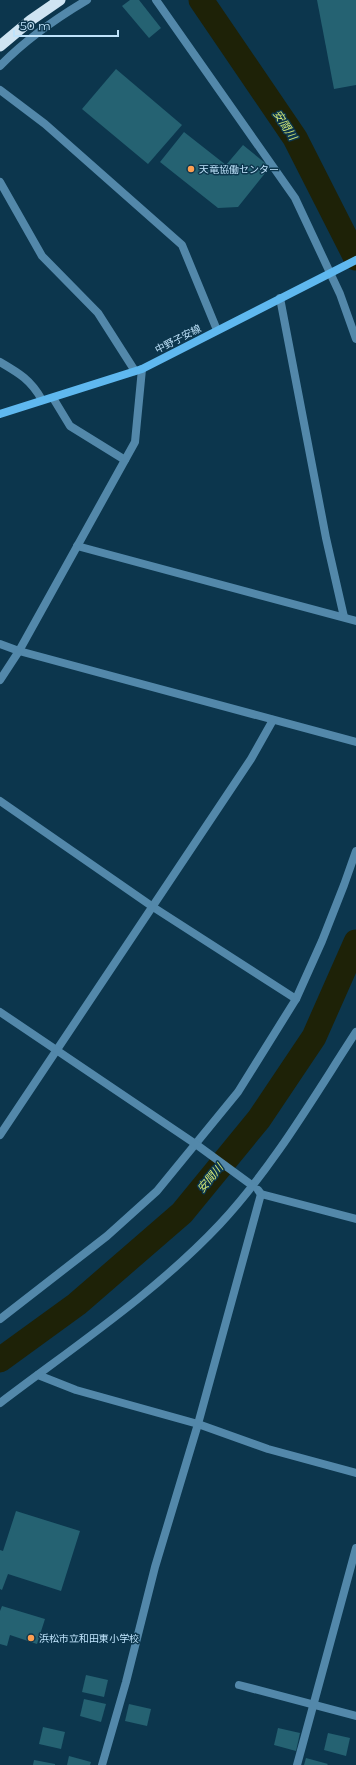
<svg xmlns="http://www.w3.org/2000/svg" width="356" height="1765" font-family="Montserrat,'Noto Sans JP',sans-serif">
	<rect width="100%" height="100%" fill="#0c364d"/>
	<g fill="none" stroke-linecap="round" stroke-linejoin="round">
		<g stroke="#1e2207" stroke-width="25">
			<path d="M 201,0 L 295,138 L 356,258"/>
			<path d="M 0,1360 L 77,1304 L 182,1213 L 259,1119 L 314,1037 L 356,942"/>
		</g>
	</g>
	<g fill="#256272">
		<path d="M 130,0 L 139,0 L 161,28 L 149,38 L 122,6 Z"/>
		<path d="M 317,0 L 356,0 L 356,85 L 334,89 Z"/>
		<path d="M 116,69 L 182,125 L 148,164 L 82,109 Z"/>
		<path d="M 184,132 L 226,165 L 243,145 L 270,167 L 238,207 L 218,208 L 160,162 Z"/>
		<path d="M 16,1511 L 80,1531 L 61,1591 L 8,1574 L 2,1590 L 0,1589 L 0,1550 L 3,1551 Z"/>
		<path d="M 2,1606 L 45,1619 L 37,1644 L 10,1635 L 7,1646 L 0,1644 L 0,1611 Z"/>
		<path d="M 86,1675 L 108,1680 L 104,1697 L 82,1692 Z"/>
		<path d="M 84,1699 L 106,1704 L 101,1722 L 80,1716 Z"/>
		<path d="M 129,1704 L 151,1709 L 147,1726 L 125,1721 Z"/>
		<path d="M 43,1727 L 65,1732 L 61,1749 L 39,1744 Z"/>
		<path d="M 278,1728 L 300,1733 L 296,1751 L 274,1745 Z"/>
		<path d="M 328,1733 L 350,1738 L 346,1756 L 324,1750 Z"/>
		<path d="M 69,1756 L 91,1762 L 90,1765 L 67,1765 Z"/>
		<path d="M 306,1758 L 328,1764 L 327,1765 L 304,1765 Z"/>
		<path d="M 34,1760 L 55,1764 L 55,1765 L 33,1765 Z"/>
	</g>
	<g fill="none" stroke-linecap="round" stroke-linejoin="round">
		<g stroke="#5388aa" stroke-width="8">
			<path d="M 156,0 L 295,198 L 340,294 L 356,339"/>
			<path d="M 0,66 C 26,39 55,19 87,0"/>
			<path d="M 0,90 L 45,124 L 182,245 L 217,330"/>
			<path d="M 0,182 L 42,256 L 98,313 L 135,371"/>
			<path d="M 280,298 L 326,538 L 344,617"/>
			<path d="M 0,362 C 19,373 31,380 42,400"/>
			<path d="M 53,398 L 70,426 L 125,460"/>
			<path d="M 77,546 L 356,621"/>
			<path d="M 0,644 L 19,651 L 356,742"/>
			<path d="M 0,680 L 19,651 L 135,442 L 142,369"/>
			<path d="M 0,801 L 153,907 L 296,999"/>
			<path d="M 0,1135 L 251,759 L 273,720"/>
			<path d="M 258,1190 L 261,1194 L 356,1219"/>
			<path d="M 0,1319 L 107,1236 L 157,1191 L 238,1092 L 296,999 L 322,941 L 344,885 L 356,851"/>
			<path d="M 38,1375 L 76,1390 L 198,1424 L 268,1449 L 356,1473"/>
			<path d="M 0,1403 C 75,1346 155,1293 220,1224 C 273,1167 313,1098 356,1032"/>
			<path d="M 239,1685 L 356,1716"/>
			<path d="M 102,1765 L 126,1682 L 155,1567 L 198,1424 L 261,1194"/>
			<path d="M 297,1765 L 356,1548"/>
		</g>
		<path stroke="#5388aa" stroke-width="8" d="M 0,1012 L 197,1145 L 253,1186"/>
		<path stroke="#5fb8ef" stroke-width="8" d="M 0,414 L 142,369 L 356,260"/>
		<path stroke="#cfe4f2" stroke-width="11" d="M 0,46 L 31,20 L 60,0"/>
	</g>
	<g fill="#fb9e51" stroke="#0c364d" stroke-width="1.5">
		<circle cx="191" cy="169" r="4"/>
		<circle cx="31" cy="1638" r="4"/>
	</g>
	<g text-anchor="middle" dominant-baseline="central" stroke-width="3" stroke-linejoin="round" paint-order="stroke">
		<g font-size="10" fill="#bfe3fb" stroke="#0c364d" text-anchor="start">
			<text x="199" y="169">天竜協働センター</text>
			<text x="39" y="1638">浜松市立和田東小学校</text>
		</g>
		<g font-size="10" fill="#bfe3fb" stroke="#0c364d">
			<text transform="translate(178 339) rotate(-27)">中野子安線</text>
		</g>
		<g font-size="11" font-style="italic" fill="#d2e674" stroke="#0c364d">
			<text transform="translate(285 125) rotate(57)">安間川</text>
			<text transform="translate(210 1178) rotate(-50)">安間川</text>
		</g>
	</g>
	<path d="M14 30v6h104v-6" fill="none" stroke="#bfe3fb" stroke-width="2"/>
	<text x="20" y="30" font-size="12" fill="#bfe3fb" stroke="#0c364d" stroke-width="3" paint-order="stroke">50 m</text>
</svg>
